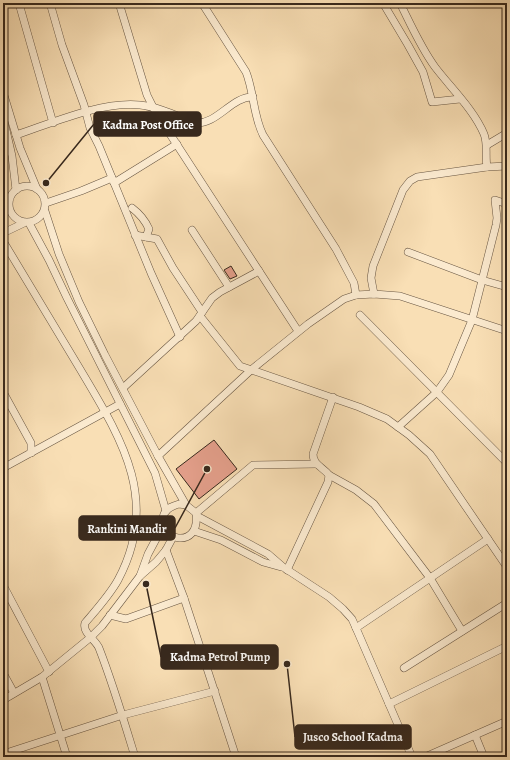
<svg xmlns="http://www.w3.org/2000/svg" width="510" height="760" font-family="Alegreya,serif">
	<rect width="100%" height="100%" fill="#f9dfb5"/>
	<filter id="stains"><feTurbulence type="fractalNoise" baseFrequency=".005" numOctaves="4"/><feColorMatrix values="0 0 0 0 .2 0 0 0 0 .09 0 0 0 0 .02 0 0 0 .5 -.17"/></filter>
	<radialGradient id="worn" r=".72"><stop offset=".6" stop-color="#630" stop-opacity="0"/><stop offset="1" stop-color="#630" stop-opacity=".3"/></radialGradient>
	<g fill="#e5a08c" stroke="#38291d">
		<path d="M 231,266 L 237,276 L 230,279 L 224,270 Z"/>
		<path d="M 214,440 L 237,469 L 199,499 L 176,469 Z"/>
	</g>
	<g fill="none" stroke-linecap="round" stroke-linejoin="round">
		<defs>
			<g id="minor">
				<path d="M 50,3 L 62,45 L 84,105 L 90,128 L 99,146 L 151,273 L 180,337"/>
				<path d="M 119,3 L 147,95 L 155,111 L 298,331"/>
				<path d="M 202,3 L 246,72 C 254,92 253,115 263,135 L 336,249 L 354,283 L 356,295"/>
				<path d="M 383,3 L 408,45 L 423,72 L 432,102 L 460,99"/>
				<path d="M 400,3 C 411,25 421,48 435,67 C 451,88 474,110 484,134 C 488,144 485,156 487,167"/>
				<path d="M 20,7 L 53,123"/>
				<path d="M 3,92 L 20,148 L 37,189"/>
				<path d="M 3,117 L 12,156 L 16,190"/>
				<path d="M 16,135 C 52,123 101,101 140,105 C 159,107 177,116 195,123 C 217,125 232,96 253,97"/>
				<path d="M 487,145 L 507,133"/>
				<path d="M 114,183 L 177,144"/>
				<circle cx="27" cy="204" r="18"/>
				<path d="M 46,203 L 81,191 L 112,178"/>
				<path d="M 132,208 C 140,214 145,220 149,229 L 146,237"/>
				<path d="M 45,211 L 59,254 L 79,302 L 105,355 L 158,456 L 186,505"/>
				<path d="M 29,223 L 49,260 L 67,298 L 155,473 L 166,511"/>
				<path d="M 192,230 L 229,287"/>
				<path d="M 3,233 L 24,223"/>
				<path d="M 135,235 L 157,239 L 173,268 L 202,312"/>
				<path d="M 3,241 C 29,284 54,326 80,369 C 121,438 161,500 118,580 C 109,596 96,610 85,623 C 82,633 96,640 99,648 C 113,684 124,721 135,757"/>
				<path d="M 408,252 L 482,280 L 507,287"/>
				<path d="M 374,294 L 371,278 L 373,266 L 403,190 L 410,181 L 417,177 L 487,167 L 507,166"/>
				<path d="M 360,315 L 507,463"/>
				<path d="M 200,316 L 240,366 L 359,407 L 387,419 L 409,435 L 430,454 L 507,567"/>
				<path d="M 123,388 L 196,321 L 212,298 L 220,292 L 259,271"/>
				<path d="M 3,392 L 31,443 L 31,453"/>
				<path d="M 398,427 L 437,392 L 449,375 L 472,320 L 496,225 L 497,218 L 495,200 L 507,204"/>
				<path d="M 158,456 L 251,370 L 308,324 L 344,299 L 356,295 L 374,294 L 400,296 L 507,331"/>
				<path d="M 3,468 L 120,404"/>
				<path d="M 329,475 L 356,490 L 374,504 L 430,578 L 462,631"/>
				<path d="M 179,504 L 186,505 L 196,513 C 201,552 154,540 164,514 C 167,508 172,506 179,504 Z"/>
				<path d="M 196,513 L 253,465 L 316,464"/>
				<path d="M 197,516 L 268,554 L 283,567 L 329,597 L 343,609 L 352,619 L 356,628 L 412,757"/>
				<path d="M 194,531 L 221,540 L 263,562 L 281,567"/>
				<path d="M 166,550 L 184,598 L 236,757"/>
				<path d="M 287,570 L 328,482 L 329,475 C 323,467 313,465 313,454 L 333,397"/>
				<path d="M 140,576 L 148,554 L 163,526"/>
				<path d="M 3,585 L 49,672"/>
				<path d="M 110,615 L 126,619 L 184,598"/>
				<path d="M 356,628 L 488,539"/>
				<path d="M 404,668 L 507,603"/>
				<path d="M 3,673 L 14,693"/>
				<path d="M 42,677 L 67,757"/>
				<path d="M 3,700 L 42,677 L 91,637 L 102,626 L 140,576 L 156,562 L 166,550 L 173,537"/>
				<path d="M 389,704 L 507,646"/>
				<path d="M 475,735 L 484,757"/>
				<path d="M 3,754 L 123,715 L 215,691"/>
				<path d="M 425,757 L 507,721"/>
			</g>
		</defs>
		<use href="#minor" stroke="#685643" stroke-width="8"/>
		<use href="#minor" stroke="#fbeacf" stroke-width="7"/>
	</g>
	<path fill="none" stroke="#38291d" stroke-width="1.5" d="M46 183L94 124M207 469L175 528M146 584L161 657M287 664L295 737"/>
	<g fill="#38291d" stroke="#fbeacf" stroke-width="1.5">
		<circle cx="46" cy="183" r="4"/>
		<circle cx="207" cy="469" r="4"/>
		<circle cx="146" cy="584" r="4"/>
		<circle cx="287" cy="664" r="4"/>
	</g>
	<g fill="#38291d" stroke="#38291d" stroke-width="1.5">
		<rect x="94" y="112" width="107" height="24" rx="4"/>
		<rect x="79" y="516" width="96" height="24" rx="4"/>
		<rect x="161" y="645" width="117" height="24" rx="4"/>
		<rect x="295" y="725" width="116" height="24" rx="4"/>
	</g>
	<g font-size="12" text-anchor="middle" font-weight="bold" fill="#fff">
		<text x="148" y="129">Kadma Post Office</text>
		<text x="127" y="533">Rankini Mandir</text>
		<text x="220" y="661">Kadma Petrol Pump</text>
		<text x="353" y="741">Jusco School Kadma</text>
	</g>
	<rect width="510" height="760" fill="none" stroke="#f9dfb5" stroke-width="16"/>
	<rect x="4" y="4" width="502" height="752" fill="none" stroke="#38291d" stroke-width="2"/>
	<rect x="8" y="8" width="494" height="744" fill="none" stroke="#38291d"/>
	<rect width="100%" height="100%" filter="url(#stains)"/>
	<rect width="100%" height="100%" fill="url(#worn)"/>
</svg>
